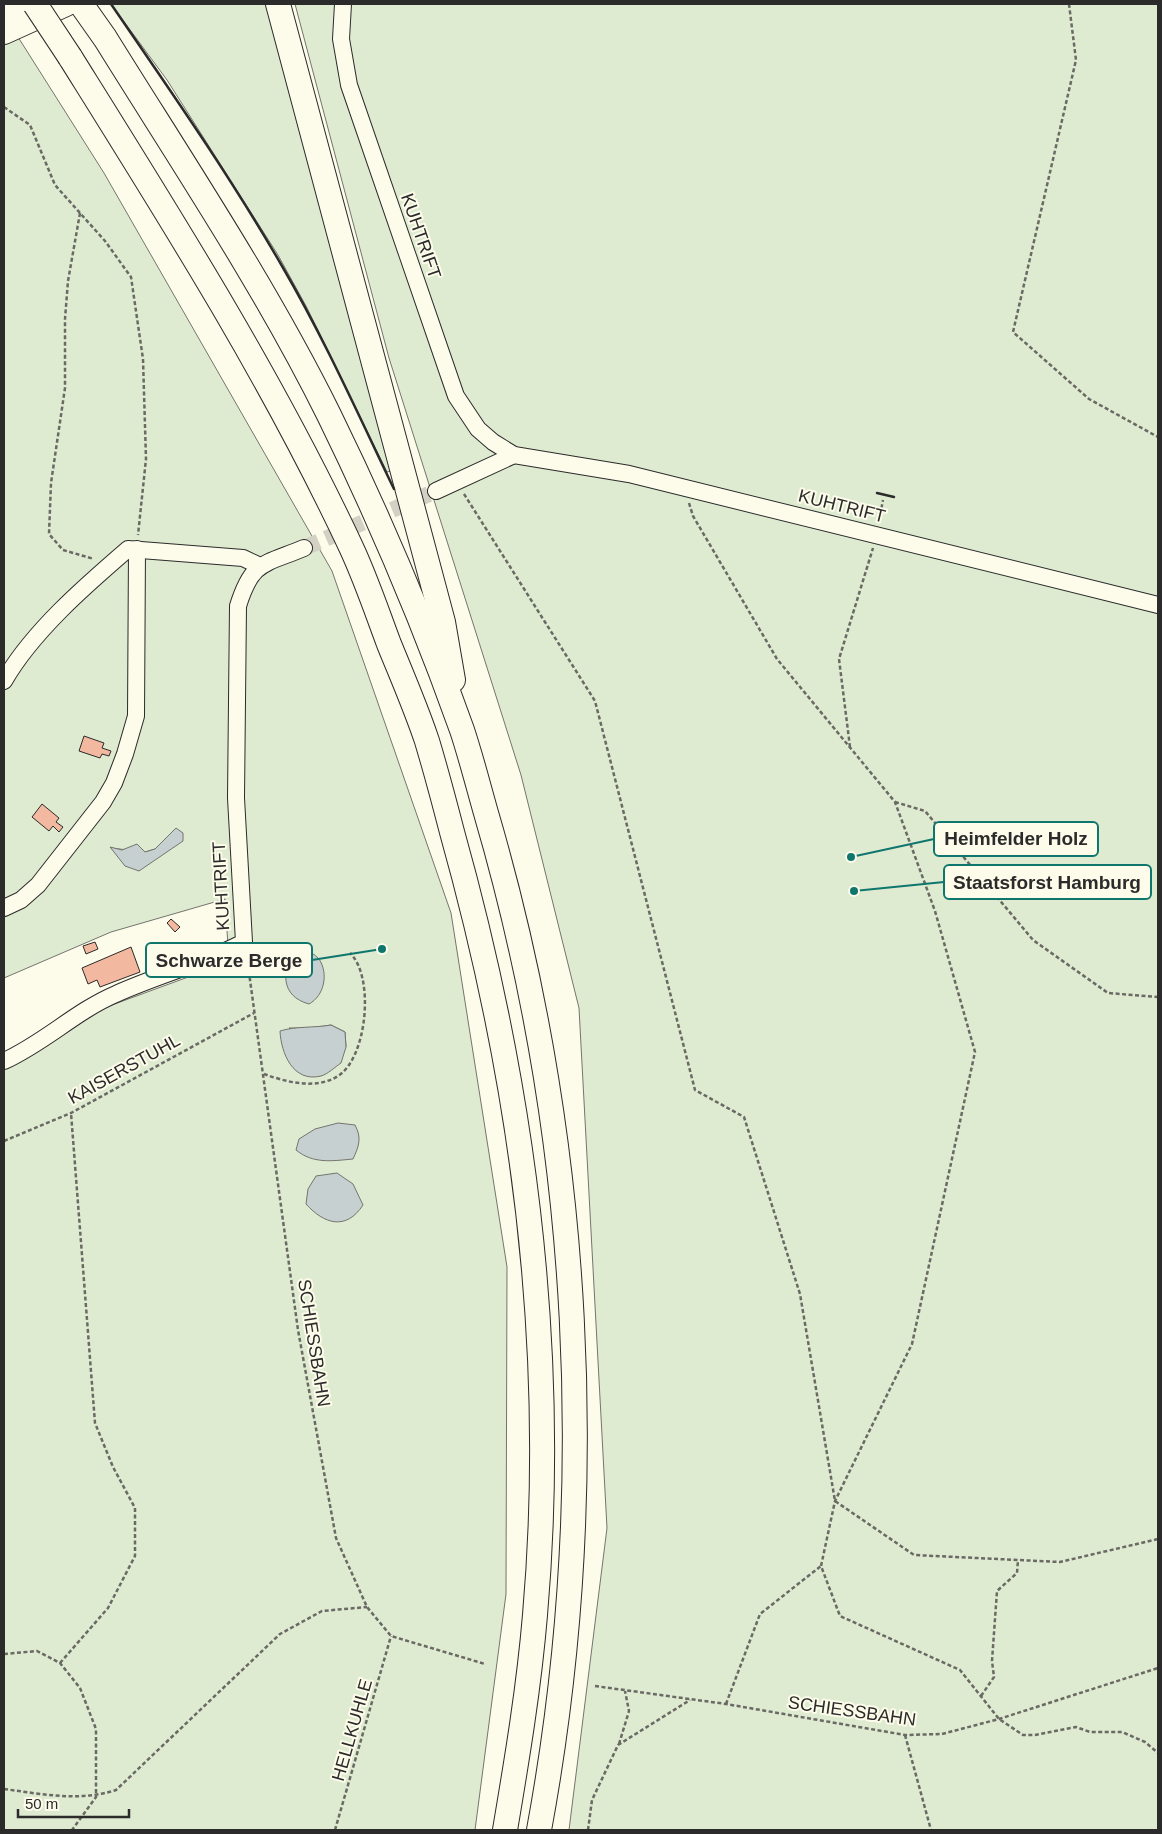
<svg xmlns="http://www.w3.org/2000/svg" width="1162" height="1834" font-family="Helvetica,sans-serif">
	<rect width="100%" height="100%" fill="#fdfbea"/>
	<g fill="#deebd1" stroke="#74746e" fill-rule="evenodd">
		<path d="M 111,4 L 269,4 L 391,471 L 387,472 L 306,306 L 278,255 L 167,80 Z"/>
		<path d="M 295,4 L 1158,4 L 1158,1830 L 569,1830 L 607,1528 L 579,1008 L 521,775 L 389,358 Z"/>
		<path d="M 18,37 L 104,173 L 332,571 L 451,913 L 507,1267 L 506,1594 L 475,1830 L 4,1830 L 4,1066 L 101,1009 L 229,962 L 225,899 L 111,932 L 4,978 L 4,42 ZM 176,829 L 139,871 L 111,848 L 145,852 L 155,849 ZM 294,948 L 307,951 L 318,958 L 286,968 ZM 331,1025 L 345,1032 L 346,1047 L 289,1028 L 311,1028 Z"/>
	</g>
	<g fill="#c7d0d0" stroke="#74746e">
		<path d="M 176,828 L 183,833 L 183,841 L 139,871 L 125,866 L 110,847 L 122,850 L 137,844 L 145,852 L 155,849 Z"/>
		<path d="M 303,946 C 307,951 315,954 319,959 C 329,974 324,996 309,1004 C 280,996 282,971 294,948 Z"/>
		<path d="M 331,1025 L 345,1032 L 346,1047 L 341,1063 C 335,1067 328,1074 321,1076 C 293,1083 281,1053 280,1031 C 296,1026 314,1028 331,1025 Z"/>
		<path d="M 338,1123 L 355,1125 C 362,1138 359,1146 353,1159 C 332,1161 313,1164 296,1150 L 299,1139 L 315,1129 Z"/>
		<path d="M 337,1173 L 353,1184 L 363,1205 C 346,1231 324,1224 306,1204 L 308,1189 L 316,1176 Z"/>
	</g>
	<g fill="#f2b8a0" stroke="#2b2b2b">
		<path d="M 84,736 L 104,743 L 102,748 L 111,751 L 109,756 L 102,754 L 100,758 L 79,751 Z"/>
		<path d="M 42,804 L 59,818 L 56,822 L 63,827 L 59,832 L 53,826 L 49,831 L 32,817 Z"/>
		<path d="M 171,919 L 180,927 L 175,932 L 167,923 Z"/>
		<path d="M 95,942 L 98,949 L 86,954 L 83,946 Z"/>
		<path d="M 131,947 L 140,972 L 100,987 L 97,980 L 88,984 L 82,968 Z"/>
	</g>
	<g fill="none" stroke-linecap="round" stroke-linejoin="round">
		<path stroke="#d3d1c4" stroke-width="16" stroke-dasharray="16 8" stroke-linecap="butt" d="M 304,548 L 436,491"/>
		<defs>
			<g id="minor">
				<path d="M 343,4 L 341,39 L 349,85 L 456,396 L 478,429 L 493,442 L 514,455 L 629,474 L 1158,605"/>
				<path d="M 436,491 L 514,455"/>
				<path d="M 4,681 C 32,632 85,586 128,549 L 243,558 L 260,566"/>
				<path d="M 4,908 L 21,900 L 38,885 L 103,802 L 114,783 L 125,754 L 136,716 L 137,549"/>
				<path d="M 4,1061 C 44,1043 76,1011 116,994 C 158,975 202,964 244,942 L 236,798 L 238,606 C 252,561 263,565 304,548"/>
			</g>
			<g id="highway">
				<path d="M 81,4 L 105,38 C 182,162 264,284 329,415 C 379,517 424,623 462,730 C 471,757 478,785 486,813 C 582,1141 601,1494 539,1830"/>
				<path d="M 278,4 L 443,622 L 453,680"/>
				<path d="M 4,10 L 17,4"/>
				<path d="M 4,32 L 66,4"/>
				<path d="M 70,57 C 170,217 271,376 351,547 C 366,579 377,612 389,644 C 402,676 416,708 427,741 C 436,771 444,801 452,832 C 523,1085 558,1352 535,1615 C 529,1687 517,1759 505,1830"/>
			</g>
		</defs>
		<use href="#minor" stroke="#2b2b2b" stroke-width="18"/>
		<use href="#highway" stroke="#2b2b2b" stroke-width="26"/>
		<g stroke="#6a6964" stroke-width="2.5" stroke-dasharray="4 2.5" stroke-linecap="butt">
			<path d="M 1069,4 L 1076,60 L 1013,332 L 1089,399 L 1158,437"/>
			<path d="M 4,107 L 30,125 L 55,185 L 105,241 L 131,277 L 143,359 L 146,459 L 138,535"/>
			<path d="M 80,213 L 68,281 L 65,319 L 65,388 L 51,483 L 49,534 L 63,550 L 94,559"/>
			<path d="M 464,494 L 595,701 L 695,1090 L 744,1117 L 800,1294 L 835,1501 L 914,1555 L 1060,1562 L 1158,1539"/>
			<path d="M 689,503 L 693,516 L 777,659 L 895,802 L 935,911 L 975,1052 L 912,1344 L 835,1501 L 821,1566 L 840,1616 L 960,1670 L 999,1719 L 1023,1735 L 1035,1735 L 1076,1727 L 1090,1732 L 1122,1732 L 1145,1742 L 1158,1753"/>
			<path d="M 879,521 L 883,500"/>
			<path d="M 850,747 L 839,659 L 873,548"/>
			<path d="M 895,802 L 925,811 L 1033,940 L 1108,993 L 1158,997"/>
			<path d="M 247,958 L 298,1330 L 336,1538 L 367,1607 L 391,1636 L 485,1664"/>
			<path d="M 264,1074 C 286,1082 316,1090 338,1076 C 367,1058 375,977 350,953"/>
			<path d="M 4,1141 L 71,1113 L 254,1013"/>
			<path d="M 4,1654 L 37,1651 L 60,1663 L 80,1688 L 96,1729 L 96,1797 L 72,1830"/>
			<path d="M 60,1663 L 108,1608 L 135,1556 L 135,1508 L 113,1467 L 95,1423 L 71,1113"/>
			<path d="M 595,1686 L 726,1704 L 905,1735 L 942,1734 L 999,1719 L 1158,1668"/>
			<path d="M 981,1696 L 994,1677 L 992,1661 L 997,1591 L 1017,1573 L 1018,1560"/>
			<path d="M 726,1704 L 760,1614 L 821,1566"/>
			<path d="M 905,1735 L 931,1830"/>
			<path d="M 619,1744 L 629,1711 L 625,1691"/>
			<path d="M 4,1789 C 42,1794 79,1802 116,1790 L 280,1634 L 322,1611 L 367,1607"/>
			<path d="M 335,1830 L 391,1636"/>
			<path d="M 588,1830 L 592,1800 L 618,1745 L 690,1700"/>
		</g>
		<use href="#minor" stroke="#fdfbea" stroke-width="16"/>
		<use href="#highway" stroke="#fdfbea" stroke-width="24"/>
		<defs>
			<path id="highway-bridge" d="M 35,4 L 70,57"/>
		</defs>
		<use href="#highway-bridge" stroke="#2b2b2b" stroke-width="26" stroke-linecap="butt"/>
		<use href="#highway-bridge" stroke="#fdfbea" stroke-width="24"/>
		<g stroke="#2b2b2b" stroke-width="2.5">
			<path d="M 111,4 C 170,90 230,176 282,266 C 324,338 358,414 394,489"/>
			<path d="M 877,493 L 894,497"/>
		</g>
	</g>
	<g text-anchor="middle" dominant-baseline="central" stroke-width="4" stroke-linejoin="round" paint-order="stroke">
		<g font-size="18" fill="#2b2b2b" stroke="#fdfbea">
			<text transform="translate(421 236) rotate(71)">KUHTRIFT</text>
			<text transform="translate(842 506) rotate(14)">KUHTRIFT</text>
			<text transform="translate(221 886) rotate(-93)">KUHTRIFT</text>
			<text transform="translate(124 1069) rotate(-29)">KAISERSTUHL</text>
			<text transform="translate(314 1343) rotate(81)">SCHIESSBAHN</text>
			<text transform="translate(852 1711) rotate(8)">SCHIESSBAHN</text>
			<text transform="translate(352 1730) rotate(-74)">HELLKUHLE</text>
		</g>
	</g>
	<path fill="none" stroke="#0f766e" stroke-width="2" d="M851 857L934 839M854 891L944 882M382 949L312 960"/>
	<g fill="#0f766e" stroke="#fdfbea" stroke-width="2">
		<circle cx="851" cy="857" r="5"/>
		<circle cx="854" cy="891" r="5"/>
		<circle cx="382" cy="949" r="5"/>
	</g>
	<g fill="#fdfbea" stroke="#0f766e" stroke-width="2">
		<rect x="934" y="822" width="164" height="34" rx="5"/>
		<rect x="944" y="865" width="207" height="34" rx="5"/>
		<rect x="146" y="943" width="166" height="34" rx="5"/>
	</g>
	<g font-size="19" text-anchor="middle" font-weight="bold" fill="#2b2b2b">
		<text x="1016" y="845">Heimfelder Holz</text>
		<text x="1047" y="889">Staatsforst Hamburg</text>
		<text x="229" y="967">Schwarze Berge</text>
	</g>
	<rect width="1162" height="1834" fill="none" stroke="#2b2b2b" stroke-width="10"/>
	<path d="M18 1809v8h111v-8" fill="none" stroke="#2b2b2b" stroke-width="2.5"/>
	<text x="25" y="1809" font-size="15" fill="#2b2b2b" stroke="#fdfbea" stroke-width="4" paint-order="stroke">50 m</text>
</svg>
